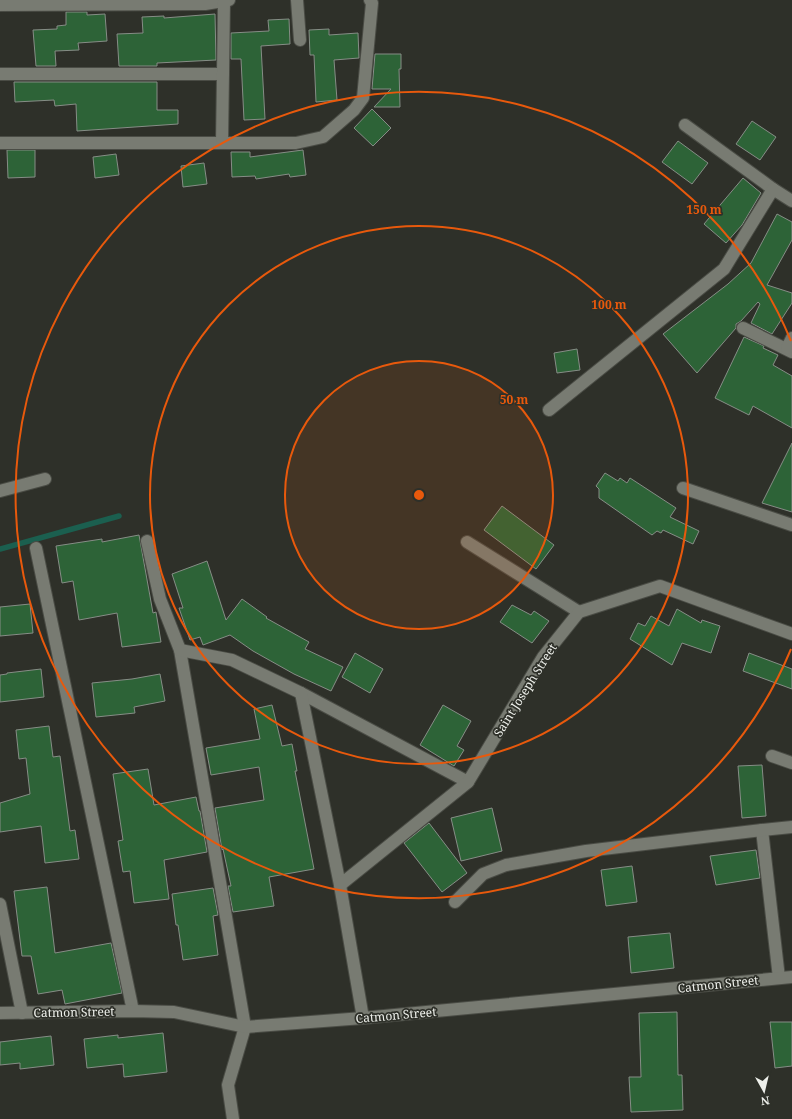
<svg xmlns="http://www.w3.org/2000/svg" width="792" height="1119" font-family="'Noto Serif',serif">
	<rect width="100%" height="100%" fill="#2e3029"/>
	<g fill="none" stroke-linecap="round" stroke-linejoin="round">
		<path stroke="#1b5f4f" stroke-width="5.5" d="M 0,549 L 119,516"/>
	</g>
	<g fill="#2d6337" stroke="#868d86">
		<path d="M 66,12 L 87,12 L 87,15 L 105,14 L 107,41 L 78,43 L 79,50 L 55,51 L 56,66 L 36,66 L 33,30 L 57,29 L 57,26 L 66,25 Z"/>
		<path d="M 215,14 L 216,60 L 157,63 L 157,66 L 119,66 L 117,34 L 143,33 L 142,17 L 164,16 L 164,18 Z"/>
		<path d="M 289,19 L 290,44 L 261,46 L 265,119 L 244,120 L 241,59 L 231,59 L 231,33 L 269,31 L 268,20 Z"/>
		<path d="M 329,29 L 329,35 L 358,33 L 359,58 L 334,60 L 337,100 L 316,102 L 314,55 L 310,55 L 309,30 Z"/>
		<path d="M 375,54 L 401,54 L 401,69 L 399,69 L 400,107 L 374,107 L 391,89 L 372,89 Z"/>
		<path d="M 14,82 L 157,82 L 157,110 L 178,110 L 178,124 L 77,131 L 76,104 L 55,106 L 54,100 L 15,102 Z"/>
		<path d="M 372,109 L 391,128 L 373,146 L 354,128 Z"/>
		<path d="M 752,121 L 776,137 L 760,160 L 736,144 Z"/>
		<path d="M 678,141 L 708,163 L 692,184 L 662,162 Z"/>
		<path d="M 7,150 L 35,150 L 35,177 L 8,178 Z"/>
		<path d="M 303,150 L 306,175 L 290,177 L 289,174 L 256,179 L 255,176 L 232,177 L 231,152 L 250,152 L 250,157 Z"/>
		<path d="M 116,154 L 119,175 L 95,178 L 93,157 Z"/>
		<path d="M 204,163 L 207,184 L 183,187 L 181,166 Z"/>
		<path d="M 743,178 L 761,193 L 742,225 L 726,243 L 704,224 Z"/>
		<path d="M 777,214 L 792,222 L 792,240 L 767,285 L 792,293 L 792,303 L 772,334 L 751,323 L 760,304 L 758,302 L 741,321 L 736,324 L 736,328 L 697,373 L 663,334 L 728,284 L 751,263 Z"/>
		<path d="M 744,337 L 764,346 L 763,348 L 778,355 L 773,365 L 792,376 L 792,428 L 753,406 L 749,415 L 715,398 Z"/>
		<path d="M 577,349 L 580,370 L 557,373 L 554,353 Z"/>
		<path d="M 792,443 L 792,512 L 762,503 Z"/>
		<path d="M 605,473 L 618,481 L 620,478 L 627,483 L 630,478 L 676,508 L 670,517 L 699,531 L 693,544 L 663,530 L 661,533 L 657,531 L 652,535 L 599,498 L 599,489 L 596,486 Z"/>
		<path d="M 502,506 L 554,545 L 536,569 L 484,530 Z"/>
		<path d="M 139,535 L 153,613 L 156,612 L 161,642 L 122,647 L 117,613 L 79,620 L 73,581 L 62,583 L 56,546 L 102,539 L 102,542 Z"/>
		<path d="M 207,561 L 226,620 L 242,599 L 267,617 L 266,618 L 309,642 L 305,649 L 343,667 L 331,691 L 294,674 L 253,651 L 230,635 L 203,645 L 200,637 L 190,640 L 179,608 L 183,608 L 172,574 Z"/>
		<path d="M 30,604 L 33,633 L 0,636 L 0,607 Z"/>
		<path d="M 512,605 L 531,615 L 534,611 L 549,621 L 532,643 L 500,622 Z"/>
		<path d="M 677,609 L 701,623 L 702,620 L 720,626 L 711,653 L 682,643 L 672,665 L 630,639 L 638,623 L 645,626 L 651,616 L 669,626 Z"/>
		<path d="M 355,653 L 383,669 L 370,693 L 342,677 Z"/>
		<path d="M 749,653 L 792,669 L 792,689 L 743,671 Z"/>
		<path d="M 41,669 L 44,697 L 0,702 L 0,675 L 7,674 L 7,673 Z"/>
		<path d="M 160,674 L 165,701 L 134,707 L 135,713 L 96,717 L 92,683 L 132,679 Z"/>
		<path d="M 272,705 L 282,746 L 292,744 L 297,771 L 295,771 L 314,869 L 269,877 L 274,906 L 233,912 L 228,886 L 231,886 L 223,849 L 222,850 L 215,808 L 264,800 L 259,767 L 211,775 L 206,748 L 260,739 L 254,709 Z"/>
		<path d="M 443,705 L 471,721 L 457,746 L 464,750 L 454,766 L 420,745 Z"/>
		<path d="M 49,726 L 53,757 L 60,756 L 70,831 L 75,830 L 79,859 L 45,863 L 41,826 L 0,832 L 0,803 L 30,794 L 26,758 L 19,759 L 16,730 Z"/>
		<path d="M 762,765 L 766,816 L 742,818 L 738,766 Z"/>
		<path d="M 148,769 L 154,805 L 196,797 L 199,811 L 200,811 L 207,852 L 164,860 L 169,899 L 134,903 L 130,871 L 123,872 L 118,841 L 123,840 L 113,774 Z"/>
		<path d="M 492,808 L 502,851 L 461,861 L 451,818 Z"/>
		<path d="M 429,823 L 467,873 L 442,892 L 404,843 Z"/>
		<path d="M 756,850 L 760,878 L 716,885 L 710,856 Z"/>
		<path d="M 632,866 L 637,902 L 606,906 L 601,870 Z"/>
		<path d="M 47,887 L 55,953 L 111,943 L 122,993 L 65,1004 L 62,990 L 38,994 L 31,956 L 22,956 L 14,891 Z"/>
		<path d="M 213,888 L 218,915 L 213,916 L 218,955 L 183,960 L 178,925 L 176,925 L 172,894 Z"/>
		<path d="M 670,933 L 674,968 L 631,973 L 628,937 Z"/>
		<path d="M 677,1012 L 678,1075 L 682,1075 L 683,1110 L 631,1112 L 629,1077 L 641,1077 L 639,1013 Z"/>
		<path d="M 770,1022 L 792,1022 L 792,1066 L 775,1068 Z"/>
		<path d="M 163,1033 L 167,1072 L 124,1077 L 123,1064 L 87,1068 L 84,1039 L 118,1035 L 118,1038 Z"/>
		<path d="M 51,1036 L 54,1065 L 20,1069 L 20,1063 L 0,1065 L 0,1042 Z"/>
	</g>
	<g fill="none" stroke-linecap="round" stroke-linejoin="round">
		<defs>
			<g id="street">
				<path d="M 297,0 L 300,40"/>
				<path d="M 0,5 L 205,4 L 229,0"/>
				<path d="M 0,74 L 223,74"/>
				<path d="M 685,125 L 773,189"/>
				<path d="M 0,143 L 296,143 L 323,137 L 354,110 L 363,98 L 372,3 L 370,0"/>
				<path d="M 222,143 L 224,2"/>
				<path d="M 743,328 L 792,352"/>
				<path d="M 787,348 L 792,338"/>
				<path d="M 549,410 L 724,269 L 773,189 L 792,201"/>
				<path d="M 683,488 L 792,525"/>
				<path d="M 0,491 L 45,479"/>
				<path d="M 147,541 L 160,599 L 180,650 L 245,1027 L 228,1085 L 233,1119"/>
				<path d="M 467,542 L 579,612"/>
				<path d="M 36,548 L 133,1011"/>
				<path d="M 180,650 L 232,660 L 301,693 L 468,782"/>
				<path d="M 301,693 L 340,885 L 363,1018"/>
				<path d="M 772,756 L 792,763"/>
				<path d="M 762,830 L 779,978"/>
				<path d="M 340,885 L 468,782 L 543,657 L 579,612 L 660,586 L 792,634"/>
				<path d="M 455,902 L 483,874 L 506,865 L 586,851 L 762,830 L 792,827"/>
				<path d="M 0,904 L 22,1013"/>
				<path d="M 0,1013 L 133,1011 L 174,1012 L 245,1027 L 363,1018 L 792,977"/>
			</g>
		</defs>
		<use href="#street" stroke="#4a4c45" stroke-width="14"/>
		<use href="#street" stroke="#787b72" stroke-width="12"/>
	</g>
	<circle cx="419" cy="495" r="134" fill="#e8590c" fill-opacity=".12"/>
	<g fill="none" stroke="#e8590c" stroke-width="2">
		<circle cx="419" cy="495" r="134"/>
		<circle cx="419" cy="495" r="269"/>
		<path d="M791 649A403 403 0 1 1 791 341"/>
	</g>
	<g text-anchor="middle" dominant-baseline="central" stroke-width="3.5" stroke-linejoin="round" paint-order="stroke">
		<g font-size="12" fill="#eef0eb" stroke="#2e3029">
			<text transform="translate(525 690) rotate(-58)">Saint Joseph Street</text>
			<text transform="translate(718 984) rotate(-6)">Catmon Street</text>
			<text transform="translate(74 1012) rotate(-1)">Catmon Street</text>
			<text transform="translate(396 1015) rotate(-5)">Catmon Street</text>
		</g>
	</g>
	<circle cx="419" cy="495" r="6" fill="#e8590c" stroke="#2e3029" stroke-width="2"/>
	<g font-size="12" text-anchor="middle" font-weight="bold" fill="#e8590c" stroke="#2e3029" stroke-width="3.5" stroke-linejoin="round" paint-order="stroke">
		<text x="704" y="214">150 m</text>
		<text x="609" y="309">100 m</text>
		<text x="514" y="404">50 m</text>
	</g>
	<g transform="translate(764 1091) rotate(172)" stroke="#2e3029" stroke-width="3" paint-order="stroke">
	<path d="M0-3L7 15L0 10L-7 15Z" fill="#eef0eb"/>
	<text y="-6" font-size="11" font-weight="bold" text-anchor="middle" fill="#eef0eb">N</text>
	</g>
</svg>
